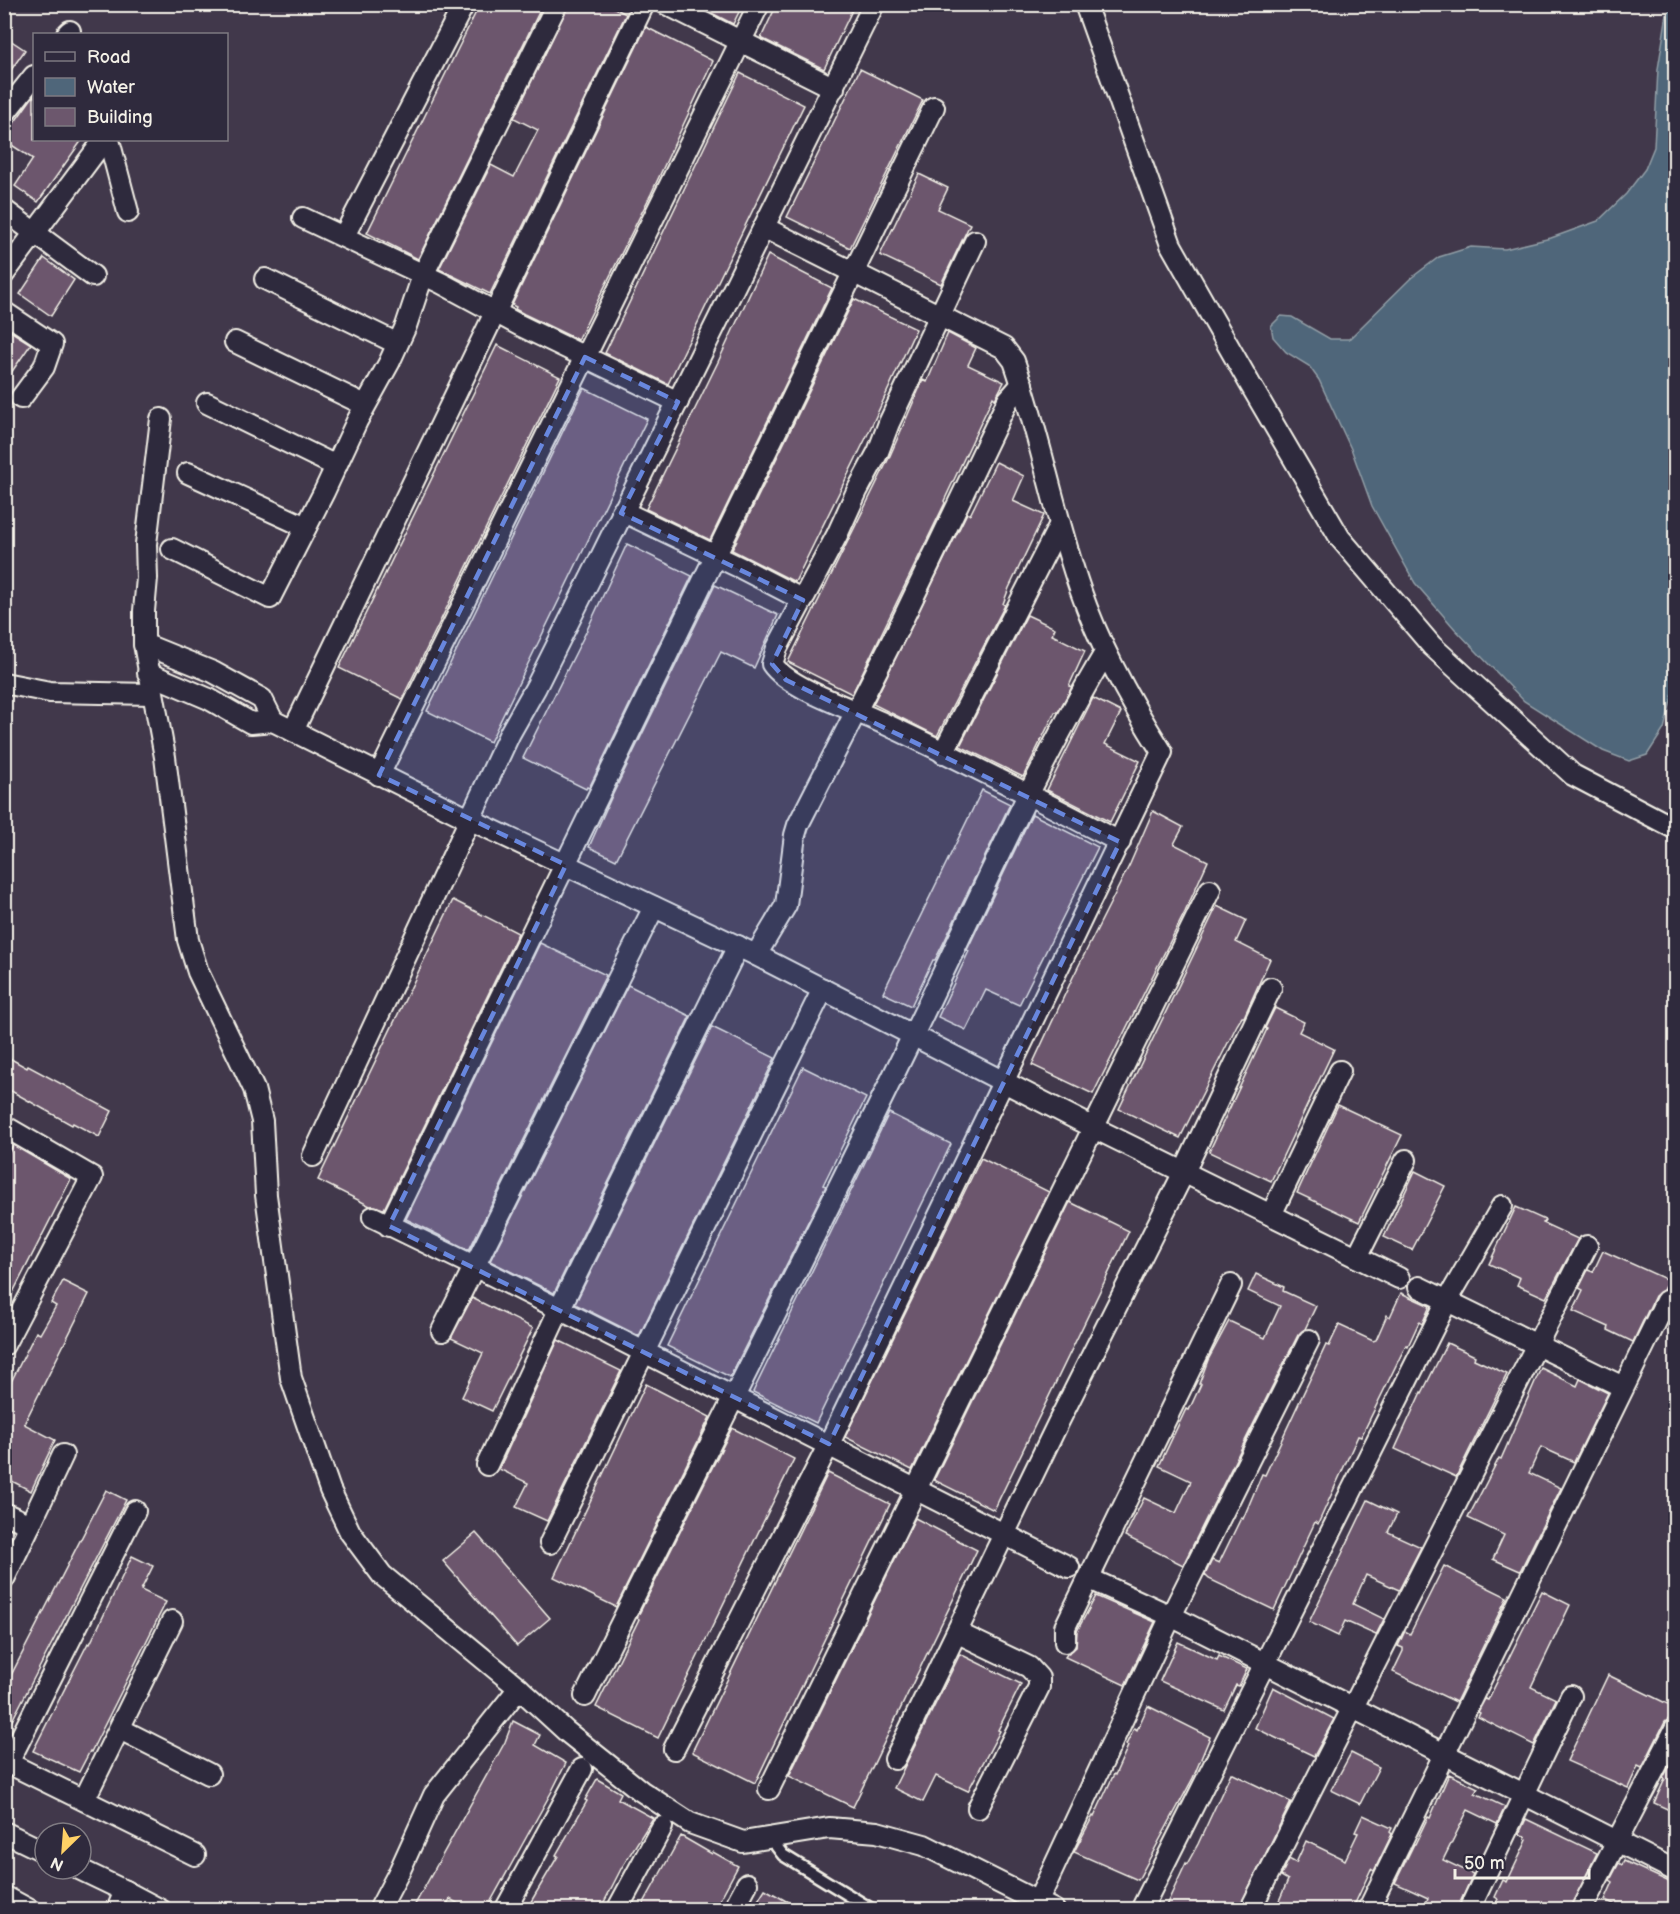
<svg xmlns="http://www.w3.org/2000/svg" width="1680" height="1914" font-family="'Balsamiq Sans',sans-serif">
	<rect width="100%" height="100%" fill="#41384b"/>
	<filter id="ink" filterUnits="userSpaceOnUse"><feTurbulence type="fractalNoise" baseFrequency=".0167" numOctaves="2"/><feDisplacementMap in="SourceGraphic" scale="12" xChannelSelector="R" yChannelSelector="G"/><feConvolveMatrix kernelMatrix="1 2 1 2 8 2 1 2 1" color-interpolation-filters="sRGB"/></filter>
	<g filter="url(#ink)">
		<path fill="#4f667a" stroke="#919ea6" stroke-width="1.5" d="M 1673,5 L 1676,5 L 1675,685 L 1664,729 L 1647,755 L 1629,761 L 1603,751 L 1524,701 L 1455,629 L 1415,583 L 1372,506 L 1352,451 L 1319,380 L 1309,366 L 1286,352 L 1273,337 L 1271,326 L 1281,316 L 1292,317 L 1330,339 L 1349,339 L 1411,278 L 1439,257 L 1471,247 L 1505,249 L 1551,238 L 1598,221 L 1626,194 L 1645,169 L 1654,147 L 1658,69 L 1667,14 Z"/>
		<g fill="#6c576d" stroke="#f4f1e8" stroke-width="1.5">
			<path d="M 480,4 L 499,6 L 503,4 L 543,4 L 418,259 L 367,233 Z"/>
			<path d="M 569,4 L 607,4 L 626,14 L 490,294 L 439,269 L 491,165 L 514,177 L 538,130 L 514,118 Z"/>
			<path d="M 694,4 L 743,4 L 733,24 Z"/>
			<path d="M 777,4 L 855,4 L 824,69 L 761,38 Z"/>
			<path d="M 646,27 L 713,61 L 651,194 L 578,340 L 524,314 L 515,309 L 516,307 L 512,305 Z"/>
			<path d="M 4,36 L 25,50 L 4,80 Z"/>
			<path d="M 860,69 L 923,100 L 850,248 L 787,217 Z"/>
			<path d="M 740,73 L 804,105 L 668,384 L 605,353 Z"/>
			<path d="M 34,95 L 34,140 L 82,140 L 38,202 L 15,186 L 33,159 L 4,140 L 4,137 Z"/>
			<path d="M 919,174 L 948,188 L 938,209 L 970,224 L 941,284 L 880,255 Z"/>
			<path d="M 768,255 L 832,288 L 710,540 L 646,509 L 718,362 Z"/>
			<path d="M 44,258 L 74,280 L 51,316 L 20,294 Z"/>
			<path d="M 854,299 L 916,329 L 865,440 L 795,582 L 732,550 Z"/>
			<path d="M 4,327 L 31,344 L 4,383 Z"/>
			<path d="M 948,333 L 976,348 L 968,365 L 1004,382 L 995,399 L 993,397 L 944,501 L 945,503 L 852,694 L 788,662 L 889,458 L 923,380 L 927,382 Z"/>
			<path d="M 497,345 L 560,377 L 402,699 L 339,668 Z"/>
			<path d="M 584,388 L 647,419 L 490,742 L 427,711 Z"/>
			<path d="M 996,462 L 1024,476 L 1013,501 L 1044,515 L 1009,588 L 1003,604 L 1005,605 L 937,736 L 873,704 L 967,513 L 970,515 Z"/>
			<path d="M 627,544 L 692,576 L 589,788 L 587,787 L 586,789 L 523,758 L 586,632 Z"/>
			<path d="M 715,585 L 778,615 L 754,668 L 721,652 L 616,860 L 589,847 L 611,798 Z"/>
			<path d="M 1027,615 L 1055,628 L 1052,635 L 1085,651 L 1069,686 L 1072,687 L 1058,712 L 1055,712 L 1023,777 L 960,746 Z"/>
			<path d="M 1093,698 L 1121,712 L 1105,744 L 1140,761 L 1110,822 L 1047,790 Z"/>
			<path d="M 982,790 L 1010,804 L 945,940 L 935,960 L 933,960 L 911,1006 L 883,993 Z"/>
			<path d="M 1153,811 L 1183,827 L 1174,844 L 1208,861 L 1185,912 L 1093,1094 L 1032,1065 L 1073,977 L 1130,864 Z"/>
			<path d="M 1032,814 L 1098,847 L 1019,1005 L 986,990 L 966,1030 L 938,1017 L 969,951 L 967,950 Z"/>
			<path d="M 453,900 L 518,933 L 384,1209 L 370,1206 L 318,1180 Z"/>
			<path d="M 1217,906 L 1246,920 L 1236,942 L 1270,959 L 1244,1017 L 1242,1017 L 1237,1025 L 1180,1138 L 1119,1109 Z"/>
			<path d="M 540,943 L 606,975 L 469,1250 L 406,1219 Z"/>
			<path d="M 628,985 L 690,1016 L 554,1293 L 490,1261 Z"/>
			<path d="M 1275,1008 L 1304,1022 L 1299,1032 L 1334,1049 L 1271,1181 L 1209,1152 L 1267,1029 L 1265,1028 Z"/>
			<path d="M 712,1027 L 775,1058 L 639,1336 L 575,1304 Z"/>
			<path d="M 4,1055 L 27,1068 L 28,1066 L 112,1111 L 99,1137 L 73,1123 L 72,1125 L 4,1087 Z"/>
			<path d="M 803,1067 L 866,1098 L 823,1185 L 826,1186 L 730,1377 L 667,1346 Z"/>
			<path d="M 1338,1105 L 1402,1135 L 1359,1222 L 1297,1193 Z"/>
			<path d="M 889,1113 L 951,1144 L 816,1423 L 753,1392 Z"/>
			<path d="M 13,1145 L 71,1179 L 4,1310 L 4,1162 Z"/>
			<path d="M 981,1158 L 1049,1192 L 912,1470 L 845,1437 Z"/>
			<path d="M 1415,1171 L 1445,1186 L 1412,1250 L 1384,1237 Z"/>
			<path d="M 1070,1202 L 1129,1231 L 994,1510 L 934,1480 Z"/>
			<path d="M 1516,1207 L 1545,1220 L 1543,1223 L 1578,1239 L 1546,1298 L 1517,1285 L 1520,1278 L 1489,1264 Z"/>
			<path d="M 1603,1251 L 1668,1280 L 1663,1290 L 1655,1296 L 1633,1342 L 1608,1330 L 1609,1327 L 1573,1311 L 1583,1290 L 1579,1288 L 1588,1270 L 1593,1272 Z"/>
			<path d="M 1256,1274 L 1284,1287 L 1283,1291 L 1316,1306 L 1305,1329 L 1298,1335 L 1183,1565 L 1125,1536 L 1144,1498 L 1176,1513 L 1191,1481 L 1159,1466 L 1186,1409 L 1189,1410 L 1201,1384 L 1199,1384 L 1208,1360 L 1229,1321 L 1265,1338 L 1280,1306 L 1248,1291 Z"/>
			<path d="M 63,1281 L 89,1294 L 24,1424 L 55,1440 L 31,1491 L 4,1477 L 4,1396 L 36,1332 L 40,1334 L 56,1306 L 51,1303 Z"/>
			<path d="M 1401,1293 L 1430,1306 L 1422,1324 L 1419,1322 L 1408,1346 L 1406,1345 L 1361,1437 L 1358,1436 L 1318,1524 L 1315,1522 L 1274,1610 L 1209,1579 L 1205,1575 L 1212,1560 L 1219,1563 L 1241,1518 L 1243,1519 L 1262,1474 L 1265,1475 L 1326,1345 L 1329,1346 L 1339,1325 L 1373,1341 L 1376,1340 L 1387,1315 L 1390,1317 Z"/>
			<path d="M 472,1298 L 533,1328 L 492,1411 L 462,1397 L 483,1353 L 451,1338 Z"/>
			<path d="M 558,1340 L 621,1371 L 547,1521 L 516,1507 L 528,1483 L 499,1469 Z"/>
			<path d="M 1447,1343 L 1475,1356 L 1474,1359 L 1507,1374 L 1456,1477 L 1395,1449 L 1421,1392 L 1422,1393 Z"/>
			<path d="M 1541,1368 L 1577,1386 L 1580,1379 L 1608,1393 L 1574,1462 L 1541,1447 L 1529,1473 L 1561,1488 L 1520,1571 L 1493,1559 L 1504,1535 L 1468,1518 L 1499,1458 L 1501,1459 Z"/>
			<path d="M 646,1384 L 710,1417 L 616,1607 L 554,1577 Z"/>
			<path d="M 732,1428 L 794,1459 L 658,1738 L 596,1707 L 639,1619 L 637,1618 Z"/>
			<path d="M 828,1473 L 890,1504 L 755,1783 L 692,1752 Z"/>
			<path d="M 106,1490 L 126,1500 L 4,1736 L 4,1689 Z"/>
			<path d="M 1368,1500 L 1397,1514 L 1388,1532 L 1421,1547 L 1399,1590 L 1366,1575 L 1353,1604 L 1384,1619 L 1376,1635 L 1345,1621 L 1338,1636 L 1309,1622 Z"/>
			<path d="M 915,1518 L 977,1550 L 853,1807 L 789,1776 Z"/>
			<path d="M 476,1533 L 550,1618 L 517,1646 L 443,1561 Z"/>
			<path d="M 132,1556 L 153,1566 L 141,1590 L 166,1602 L 91,1752 L 90,1751 L 79,1772 L 33,1751 L 88,1643 L 90,1644 Z"/>
			<path d="M 1444,1566 L 1507,1597 L 1456,1702 L 1393,1672 L 1403,1651 L 1403,1648 L 1398,1646 L 1405,1631 L 1410,1634 Z"/>
			<path d="M 1542,1591 L 1570,1605 L 1531,1687 L 1556,1699 L 1534,1745 L 1478,1717 L 1480,1713 L 1478,1712 L 1485,1699 L 1488,1700 Z"/>
			<path d="M 1096,1596 L 1155,1622 L 1125,1685 L 1065,1657 L 1067,1654 L 1076,1647 L 1077,1631 Z"/>
			<path d="M 1178,1642 L 1217,1660 L 1219,1656 L 1247,1669 L 1239,1686 L 1236,1685 L 1224,1710 L 1160,1681 Z"/>
			<path d="M 960,1654 L 1021,1684 L 998,1730 L 1000,1731 L 968,1791 L 936,1776 L 923,1802 L 894,1788 Z"/>
			<path d="M 1608,1675 L 1676,1708 L 1676,1716 L 1670,1718 L 1665,1722 L 1642,1768 L 1638,1766 L 1628,1788 L 1567,1761 Z"/>
			<path d="M 1273,1687 L 1334,1719 L 1314,1756 L 1255,1728 Z"/>
			<path d="M 1148,1706 L 1210,1737 L 1193,1778 L 1138,1880 L 1074,1852 L 1093,1816 L 1094,1817 L 1114,1774 L 1115,1775 L 1128,1746 L 1126,1745 L 1134,1728 L 1137,1730 Z"/>
			<path d="M 513,1721 L 540,1735 L 535,1745 L 566,1763 L 552,1791 L 486,1910 L 469,1910 L 450,1899 L 444,1910 L 412,1910 L 505,1742 Z"/>
			<path d="M 1351,1753 L 1379,1767 L 1360,1804 L 1331,1790 Z"/>
			<path d="M 1676,1755 L 1676,1813 L 1654,1803 L 1665,1779 L 1663,1778 Z"/>
			<path d="M 1231,1773 L 1291,1802 L 1238,1910 L 1164,1910 L 1186,1863 L 1187,1864 L 1198,1844 Z"/>
			<path d="M 1449,1774 L 1478,1788 L 1475,1793 L 1505,1807 L 1497,1824 L 1468,1810 L 1443,1860 L 1473,1874 L 1457,1910 L 1423,1910 L 1428,1898 L 1395,1883 L 1414,1844 L 1415,1844 L 1428,1817 L 1430,1818 Z"/>
			<path d="M 597,1779 L 621,1793 L 618,1799 L 653,1818 L 622,1867 L 600,1910 L 526,1910 L 558,1856 L 556,1855 L 587,1801 L 585,1800 Z"/>
			<path d="M 1363,1815 L 1392,1828 L 1390,1832 L 1392,1834 L 1374,1871 L 1371,1869 L 1352,1910 L 1275,1910 L 1288,1880 L 1281,1876 L 1289,1859 L 1296,1863 L 1306,1841 L 1345,1860 L 1358,1833 L 1355,1832 Z"/>
			<path d="M 1526,1819 L 1597,1853 L 1569,1910 L 1493,1910 L 1498,1899 L 1495,1897 L 1503,1880 L 1507,1882 L 1527,1840 L 1525,1839 L 1526,1837 L 1519,1834 Z"/>
			<path d="M 681,1836 L 712,1854 L 713,1852 L 738,1866 L 723,1894 L 714,1910 L 640,1910 Z"/>
			<path d="M 1624,1861 L 1676,1885 L 1676,1910 L 1626,1910 L 1605,1900 L 1613,1882 L 1610,1880 L 1619,1863 L 1622,1865 Z"/>
			<path d="M 765,1889 L 802,1910 L 752,1910 Z"/>
		</g>
		<g fill="none" stroke-linecap="round" stroke-linejoin="round">
			<defs>
				<path id="lane" d="M 770,1838 L 783,1855 L 873,1910"/>
				<g id="street">
					<path d="M 666,4 L 834,88"/>
					<path d="M 1085,4 L 1171,245 L 1250,384 L 1340,538 L 1432,646 L 1573,775 L 1676,829"/>
					<path d="M 67,34 L 70,31"/>
					<path d="M 4,114 L 34,76"/>
					<path d="M 109,140 L 128,212"/>
					<path d="M 4,210 L 93,276"/>
					<path d="M 303,218 L 441,283 L 519,325 L 678,402"/>
					<path d="M 344,236 L 464,4"/>
					<path d="M 975,241 L 889,423 L 878,452 L 857,491 L 837,535 L 777,648 L 772,664 C 789,689 856,710 885,724 C 964,761 1042,801 1120,842"/>
					<path d="M 4,274 L 104,140"/>
					<path d="M 265,279 L 396,343"/>
					<path d="M 4,312 L 52,344 L 44,367 L 21,398"/>
					<path d="M 235,342 L 365,405"/>
					<path d="M 207,403 L 336,466"/>
					<path d="M 161,419 L 146,544 L 147,578 L 144,611 L 144,644 L 165,757 L 188,940 L 198,972 L 254,1089 L 262,1121 L 266,1195 L 291,1378 L 330,1490 L 350,1532 L 382,1575 L 519,1688 L 567,1732 L 641,1791 L 690,1823 L 743,1842 L 829,1828 L 877,1832 L 924,1845 L 1054,1910"/>
					<path d="M 188,473 L 306,527"/>
					<path d="M 622,511 L 741,568 L 803,600"/>
					<path d="M 172,549 L 270,598 L 324,492 L 357,421 L 389,363 L 406,326 L 423,275 L 557,4"/>
					<path d="M 144,644 L 213,672 L 262,699 L 273,721 L 251,723 L 209,699 L 148,673"/>
					<path d="M 4,683 L 50,692 L 152,694"/>
					<path d="M 273,721 L 469,819 L 756,955 L 1094,1128 L 1399,1278"/>
					<path d="M 293,731 L 644,4"/>
					<path d="M 943,753 L 1060,524"/>
					<path d="M 379,775 L 759,4"/>
					<path d="M 756,955 L 786,905 L 795,835 L 798,825 L 900,625 L 1008,400 L 1022,384"/>
					<path d="M 4,1126 L 92,1177 L 4,1345"/>
					<path d="M 313,1156 L 510,733 L 536,687 L 595,569 L 874,4"/>
					<path d="M 1271,1215 L 1340,1071"/>
					<path d="M 373,1217 L 474,1266 L 1069,1567"/>
					<path d="M 389,1226 L 934,107"/>
					<path d="M 1357,1257 L 1406,1160"/>
					<path d="M 1419,1287 L 1623,1387"/>
					<path d="M 442,1331 L 654,907"/>
					<path d="M 487,1465 L 559,1310 L 738,946"/>
					<path d="M 4,1513 L 30,1525 L 4,1579"/>
					<path d="M 30,1525 L 63,1455"/>
					<path d="M 550,1543 L 823,989"/>
					<path d="M 1090,1579 L 1171,1616 L 1676,1871"/>
					<path d="M 958,1633 L 1029,1667 L 1039,1678 L 1039,1687 L 978,1808"/>
					<path d="M 1065,1642 L 1065,1627 L 1231,1285"/>
					<path d="M 585,1696 C 694,1475 806,1256 913,1035 C 976,907 1032,775 1105,653"/>
					<path d="M 120,1729 L 209,1774"/>
					<path d="M 674,1749 L 829,1444 L 1162,752 C 1129,700 1100,647 1080,589 C 1054,514 1040,435 1014,361 L 1004,348 L 765,228"/>
					<path d="M 895,1759 L 1059,1421 L 1184,1172 L 1271,988"/>
					<path d="M 4,1761 L 195,1855"/>
					<path d="M 8,1763 L 135,1511"/>
					<path d="M 769,1789 L 1210,890"/>
					<path d="M 84,1800 L 172,1621"/>
					<path d="M 4,1832 L 45,1852"/>
					<path d="M 79,1869 L 125,1891 L 117,1910"/>
					<path d="M 125,1891 L 161,1910"/>
					<path d="M 4,1896 L 30,1910"/>
					<path d="M 1038,1901 L 1171,1616 L 1309,1340"/>
					<path d="M 379,1910 L 400,1870 L 434,1795 L 519,1688"/>
					<path d="M 505,1910 L 582,1769"/>
					<path d="M 617,1910 L 662,1827"/>
					<path d="M 733,1910 L 747,1884"/>
					<path d="M 1141,1910 L 1447,1301 L 1502,1206"/>
					<path d="M 1250,1910 L 1587,1246"/>
					<path d="M 1368,1910 L 1666,1301"/>
					<path d="M 1469,1910 L 1571,1696"/>
					<path d="M 1581,1910 L 1676,1728"/>
				</g>
			</defs>
			<use href="#lane" stroke="#f4f1e8" stroke-width="15"/>
			<use href="#street" stroke="#f4f1e8" stroke-width="24"/>
			<use href="#lane" stroke="#2f2a3d" stroke-width="10"/>
			<use href="#street" stroke="#2f2a3d" stroke-width="20"/>
		</g>
	</g>
	<path fill="#6887de" fill-opacity="0.2" stroke="#6887de" stroke-width="4.5" stroke-dasharray="12 8" stroke-linejoin="round" d="M 585,357 L 678,402 L 621,513 L 803,600 L 772,664 L 786,680 L 1120,842 L 829,1444 L 389,1226 L 566,865 L 379,775 Z"/>
	<rect width="1680" height="1914" fill="none" stroke="#2f2a3d" stroke-width="24"/>
	<rect x="12" y="12" width="1656" height="1890" fill="none" stroke="#f4f1e8" stroke-width="2" filter="url(#ink)"/>
	<rect x="33" y="33" width="195" height="108" fill="#2f2a3d" stroke="#7e7a81" stroke-width="1.5"/>
	<rect x="45" y="52" width="30" height="9" fill="#2f2a3d" stroke="#7e7a81" stroke-width="1.5"/>
	<text x="87" y="63" font-size="18" fill="#f4f1e8">Road</text>
	<rect x="45" y="78" width="30" height="18" fill="#4f667a" stroke="#7e7a81" stroke-width="1.5"/>
	<text x="87" y="93" font-size="18" fill="#f4f1e8">Water</text>
	<rect x="45" y="108" width="30" height="18" fill="#6c576d" stroke="#7e7a81" stroke-width="1.5"/>
	<text x="87" y="123" font-size="18" fill="#f4f1e8">Building</text>
	<g transform="translate(63 1851) rotate(205)"><circle r="28" fill="#2f2a3d" stroke="#7e7a81" stroke-width="1.5"/>
	<path d="M0-4.5L10 22L0 15L-10 22Z" fill="#ffd166"/>
	<text y="-9" font-size="16" font-weight="bold" text-anchor="middle" fill="#f4f1e8">N</text>
	</g>
	<path d="M1455 1869v9h134v-9" fill="none" stroke="#f4f1e8" stroke-width="3"/>
	<text x="1464" y="1869" font-size="18" fill="#f4f1e8" stroke="#2f2a3d" stroke-width="4.5" paint-order="stroke">50 m</text>
</svg>
